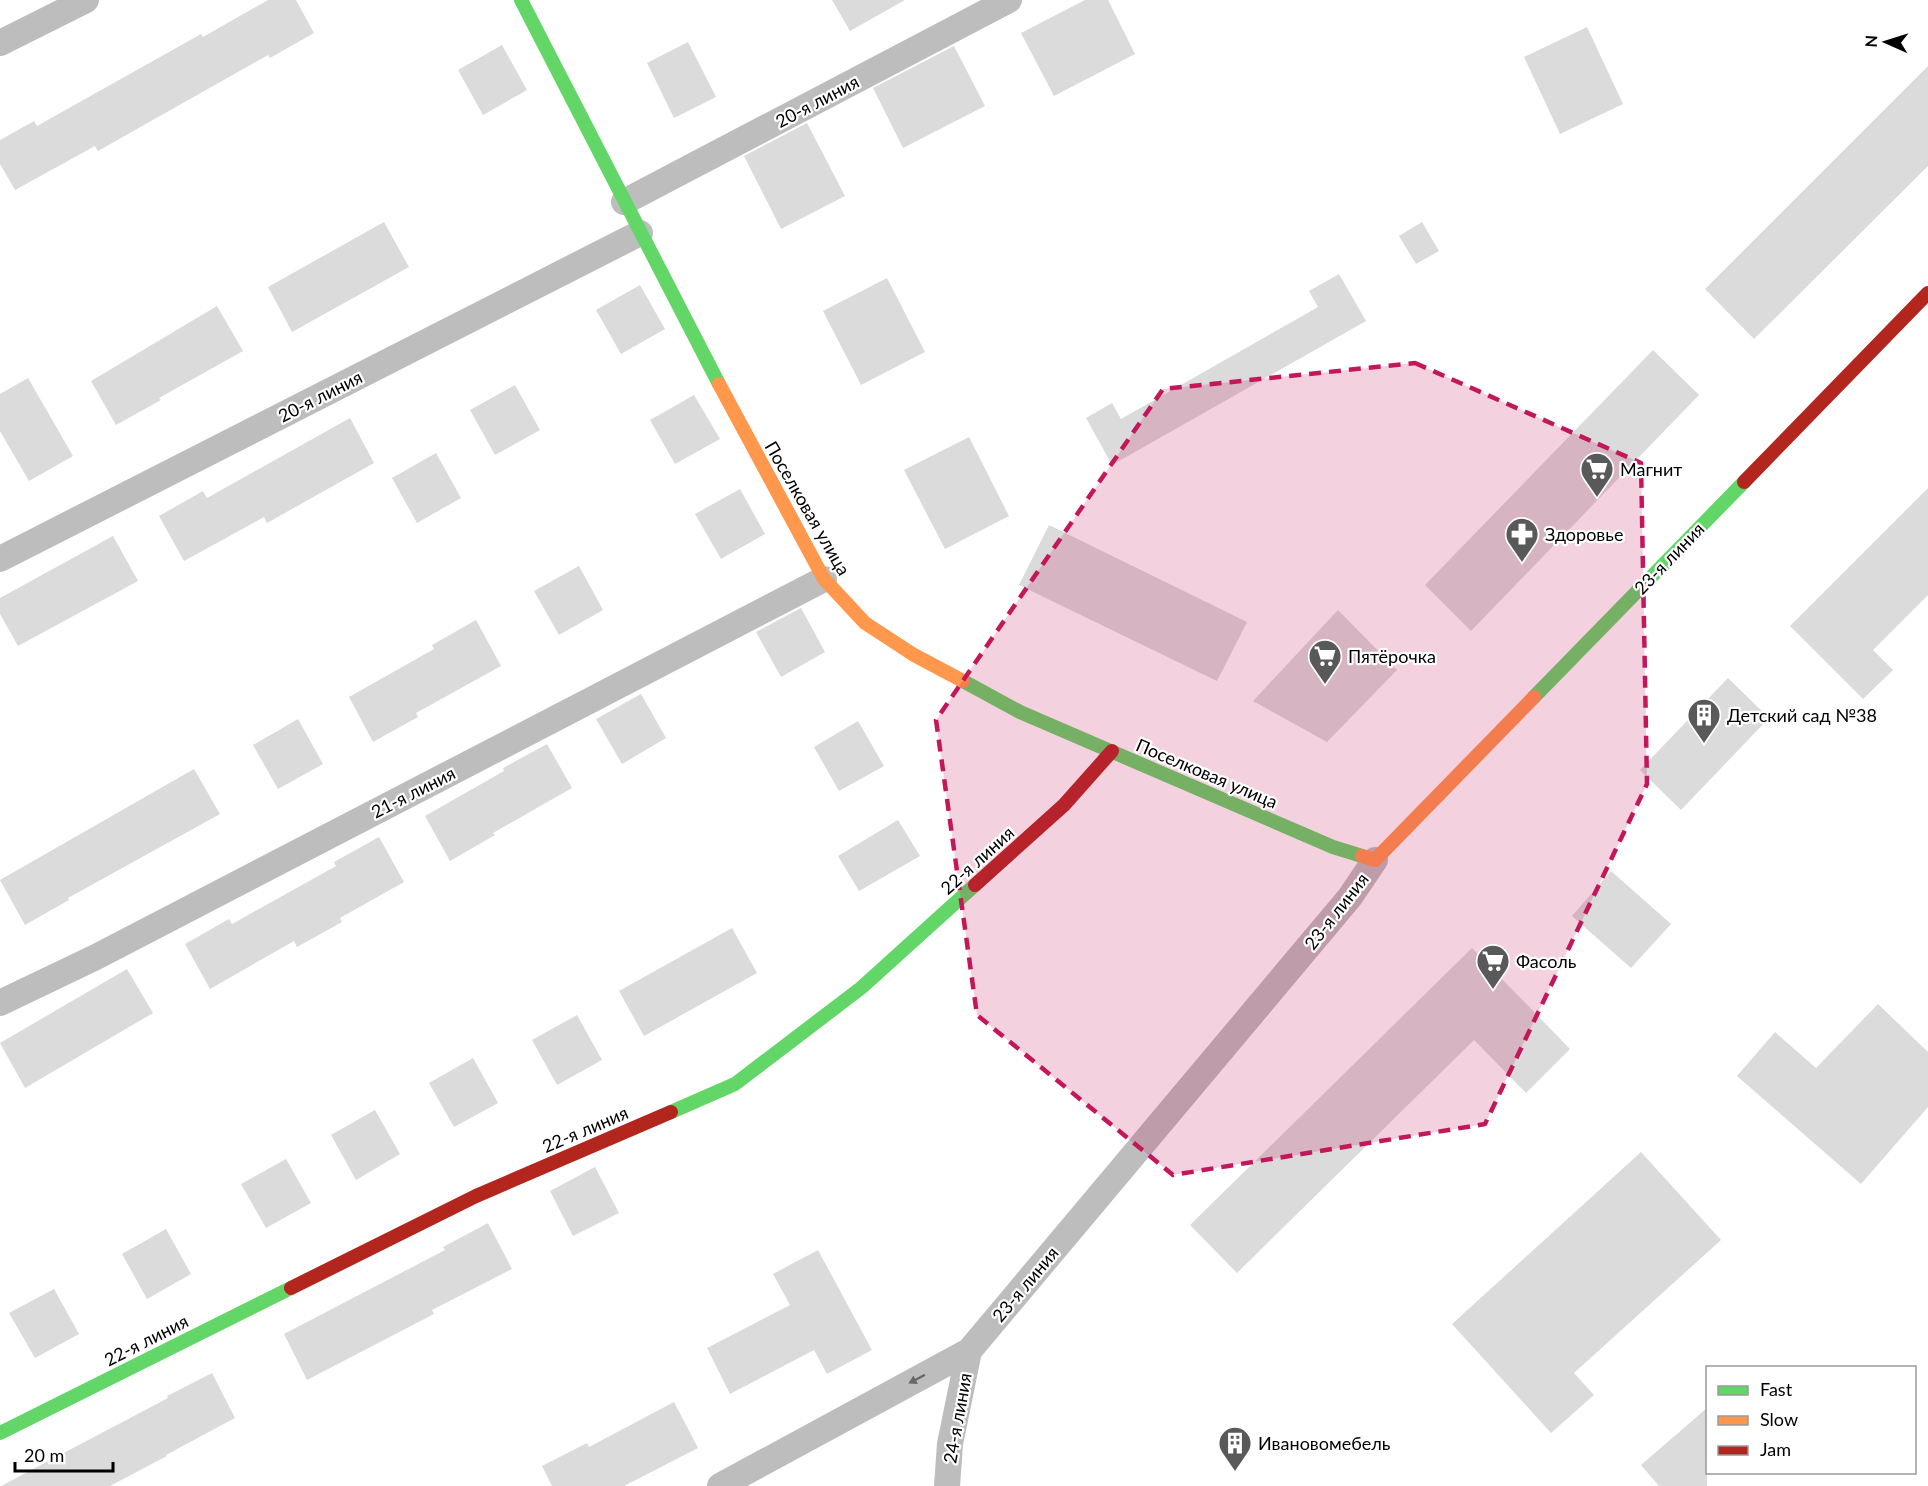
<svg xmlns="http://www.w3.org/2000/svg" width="1928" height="1486" font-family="Lato,sans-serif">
	<rect width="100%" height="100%" fill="#fff"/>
	<g fill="#dbdbdb">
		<path d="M 268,0 L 296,0 L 314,33 L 270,58 L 268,55 L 98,151 L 95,146 L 15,190 L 0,164 L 0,140 L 34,121 L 37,126 L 201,34 L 203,37 Z"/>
		<path d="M 832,0 L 905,0 L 850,31 Z"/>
		<path d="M 1085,0 L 1108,0 L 1135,54 L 1054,96 L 1021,33 Z"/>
		<path d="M 1587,27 L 1623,104 L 1560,134 L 1524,57 Z"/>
		<path d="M 688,42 L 716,97 L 674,118 L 647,63 Z"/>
		<path d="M 502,45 L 527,90 L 483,115 L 458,70 Z"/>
		<path d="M 954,46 L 985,106 L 903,148 L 873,88 Z"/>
		<path d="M 1928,66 L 1928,166 L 1754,339 L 1705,289 Z"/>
		<path d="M 807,123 L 845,196 L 781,229 L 744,156 Z"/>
		<path d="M 384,222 L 409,267 L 292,332 L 268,287 Z"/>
		<path d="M 1422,222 L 1439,251 L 1416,264 L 1399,236 Z"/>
		<path d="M 1339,274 L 1366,321 L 1112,465 L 1086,418 L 1112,403 L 1121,419 L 1318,307 L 1309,291 Z"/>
		<path d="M 887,278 L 925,352 L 861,385 L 823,311 Z"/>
		<path d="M 640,285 L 665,329 L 621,354 L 596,310 Z"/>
		<path d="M 217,306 L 243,351 L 159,398 L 161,400 L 116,425 L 91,381 Z"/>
		<path d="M 1653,350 L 1699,395 L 1471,631 L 1425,585 Z"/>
		<path d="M 28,378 L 73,456 L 29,481 L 0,431 L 0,394 Z"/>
		<path d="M 515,385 L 540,430 L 495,455 L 470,410 Z"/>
		<path d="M 694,395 L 720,439 L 675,464 L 650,420 Z"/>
		<path d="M 350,418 L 374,463 L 267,523 L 264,517 L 184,561 L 159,516 L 203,491 L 207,498 Z"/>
		<path d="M 969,437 L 1009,516 L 945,549 L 904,470 Z"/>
		<path d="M 436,453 L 461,498 L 417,523 L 392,478 Z"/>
		<path d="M 1928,488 L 1928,595 L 1873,650 L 1893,670 L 1863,699 L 1790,626 Z"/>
		<path d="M 740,489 L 765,534 L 721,559 L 695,514 Z"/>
		<path d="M 1049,525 L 1247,622 L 1217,681 L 1019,585 Z"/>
		<path d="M 113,536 L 138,581 L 18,646 L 0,614 L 0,598 Z"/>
		<path d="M 579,566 L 603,610 L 559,635 L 534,591 Z"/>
		<path d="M 801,608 L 825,652 L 781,677 L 756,632 Z"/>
		<path d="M 1338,610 L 1397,670 L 1327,742 L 1253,701 Z"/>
		<path d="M 476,620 L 501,666 L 416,713 L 418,717 L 373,742 L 349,697 L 434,649 L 432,645 Z"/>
		<path d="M 1728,678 L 1769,718 L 1681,810 L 1640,770 Z"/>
		<path d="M 641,694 L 666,738 L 622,764 L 596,719 Z"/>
		<path d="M 298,719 L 323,764 L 278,789 L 253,745 Z"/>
		<path d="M 858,721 L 884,766 L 839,791 L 814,747 Z"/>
		<path d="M 547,744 L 572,788 L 493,833 L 495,835 L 450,861 L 425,816 L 504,771 L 503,768 Z"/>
		<path d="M 194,769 L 220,814 L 68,898 L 69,900 L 25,925 L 0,880 Z"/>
		<path d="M 898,820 L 920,856 L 859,891 L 838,856 Z"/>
		<path d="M 379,837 L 404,882 L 340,918 L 342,922 L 297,947 L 294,941 L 210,989 L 185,944 L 229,919 L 232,924 L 336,866 L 334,862 Z"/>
		<path d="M 1611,871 L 1671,924 L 1631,968 L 1572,916 Z"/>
		<path d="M 732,928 L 757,973 L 644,1036 L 619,991 Z"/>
		<path d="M 1472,948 L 1570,1049 L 1526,1093 L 1474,1040 L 1237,1273 L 1190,1225 Z"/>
		<path d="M 127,969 L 153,1013 L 25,1088 L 0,1043 Z"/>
		<path d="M 1878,1004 L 1928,1052 L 1928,1107 L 1861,1184 L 1737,1076 L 1775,1032 L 1816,1068 Z"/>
		<path d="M 577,1015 L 602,1060 L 557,1085 L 532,1040 Z"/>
		<path d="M 473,1058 L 498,1103 L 454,1127 L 429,1083 Z"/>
		<path d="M 375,1110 L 400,1154 L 356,1180 L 331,1135 Z"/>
		<path d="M 1641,1152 L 1721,1240 L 1574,1373 L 1594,1395 L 1551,1433 L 1452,1324 Z"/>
		<path d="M 286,1159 L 311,1203 L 266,1228 L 241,1184 Z"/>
		<path d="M 595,1167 L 619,1213 L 573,1236 L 550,1191 Z"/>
		<path d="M 488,1223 L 512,1269 L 432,1310 L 434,1314 L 307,1380 L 284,1334 L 445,1250 L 443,1247 Z"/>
		<path d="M 166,1229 L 191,1274 L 147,1299 L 122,1254 Z"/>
		<path d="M 818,1250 L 872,1350 L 827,1374 L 814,1350 L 730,1394 L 707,1348 L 790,1305 L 773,1274 Z"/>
		<path d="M 54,1289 L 79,1334 L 35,1358 L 9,1313 Z"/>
		<path d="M 212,1373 L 235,1418 L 166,1455 L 167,1456 L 110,1486 L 1,1486 L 168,1398 L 167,1396 Z"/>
		<path d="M 674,1402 L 698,1448 L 624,1486 L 552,1486 L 542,1466 L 587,1443 L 589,1447 Z"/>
		<path d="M 1707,1408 L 1707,1486 L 1659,1486 L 1641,1465 Z"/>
	</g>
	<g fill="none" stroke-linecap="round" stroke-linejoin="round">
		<g stroke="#bdbdbd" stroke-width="26">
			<path d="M 0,43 L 86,0"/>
			<path d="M 624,202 L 1009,0"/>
			<path d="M 0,559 L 640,233"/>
			<path d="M 0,1003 L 96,957 L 824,579"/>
			<path d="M 720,1486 L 969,1351 L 1350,897 L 1375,860"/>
			<path d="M 947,1486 L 950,1444 L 969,1351"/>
		</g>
		<g stroke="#63d668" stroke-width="14">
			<path d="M 521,0 L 719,384"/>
			<path d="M 963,681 L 1020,712 L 1333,847 L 1362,856"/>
			<path d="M 1534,697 L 1744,482"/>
			<path d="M 671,1112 L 735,1084 L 861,988 L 975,885"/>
			<path d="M 0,1433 L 291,1288"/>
		</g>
		<g stroke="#ff974d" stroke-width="14">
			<path d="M 719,384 L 824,579 L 865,623 L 914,655 L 963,681"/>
			<path d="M 1362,856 L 1375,860 L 1534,697"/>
		</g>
		<g stroke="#b3261e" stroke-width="14">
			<path d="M 1744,482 L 1928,293"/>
			<path d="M 975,885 L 1064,805 L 1112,751"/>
			<path d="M 291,1288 L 476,1196 L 671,1112"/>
		</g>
	</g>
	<defs><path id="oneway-solid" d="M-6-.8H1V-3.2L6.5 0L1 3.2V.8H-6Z" transform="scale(1.5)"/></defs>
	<use fill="#686868" href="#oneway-solid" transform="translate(917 1379) rotate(152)"/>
	<path fill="#c2185b" fill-opacity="0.2" stroke="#c2185b" stroke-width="4.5" stroke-dasharray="12 8" stroke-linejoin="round" d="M 1415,363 L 1641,463 L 1647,784 L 1485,1124 L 1173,1175 L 977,1015 L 936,720 L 1163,389 Z"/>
	<defs>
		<symbol id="supermarket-pin" viewBox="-11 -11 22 30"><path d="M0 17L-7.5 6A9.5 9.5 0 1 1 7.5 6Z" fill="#595959" stroke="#fff"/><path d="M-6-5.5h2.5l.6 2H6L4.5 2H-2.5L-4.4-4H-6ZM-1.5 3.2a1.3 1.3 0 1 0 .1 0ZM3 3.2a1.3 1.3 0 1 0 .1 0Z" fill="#fff"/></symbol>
		<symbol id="pharmacy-pin" viewBox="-11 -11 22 30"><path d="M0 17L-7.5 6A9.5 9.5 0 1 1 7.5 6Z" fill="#595959" stroke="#fff"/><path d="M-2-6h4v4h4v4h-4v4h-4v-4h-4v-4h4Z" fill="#fff"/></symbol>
		<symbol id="building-pin" viewBox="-11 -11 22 30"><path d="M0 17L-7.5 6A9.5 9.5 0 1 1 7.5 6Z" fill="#595959" stroke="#fff"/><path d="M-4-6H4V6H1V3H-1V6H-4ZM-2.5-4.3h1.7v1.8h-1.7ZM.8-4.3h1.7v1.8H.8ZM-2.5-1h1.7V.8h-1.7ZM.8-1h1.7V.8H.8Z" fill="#fff"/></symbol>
	</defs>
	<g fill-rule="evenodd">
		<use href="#supermarket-pin" x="1578" y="450" width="38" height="52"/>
		<use href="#pharmacy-pin" x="1503" y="515" width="38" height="52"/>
		<use href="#supermarket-pin" x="1306" y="637" width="38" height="52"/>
		<use href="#building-pin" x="1685" y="696" width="38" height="52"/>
		<use href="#supermarket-pin" x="1474" y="942" width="38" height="52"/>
		<use href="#building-pin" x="1216" y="1424" width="38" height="52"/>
	</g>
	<g text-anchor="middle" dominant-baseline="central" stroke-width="4.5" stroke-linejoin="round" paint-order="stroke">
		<g font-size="18" fill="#000" stroke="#fff">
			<text transform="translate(817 101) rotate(-28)">20-я линия</text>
			<text transform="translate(320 396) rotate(-27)">20-я линия</text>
			<text transform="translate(808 508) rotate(60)">Поселковая улица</text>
			<text transform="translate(1669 558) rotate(-46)">23-я линия</text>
			<text transform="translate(1207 773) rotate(23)">Поселковая улица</text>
			<text transform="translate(413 792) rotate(-27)">21-я линия</text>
			<text transform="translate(977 860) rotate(-42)">22-я линия</text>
			<text transform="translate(1336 911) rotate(-52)">23-я линия</text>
			<text transform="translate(585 1129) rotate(-23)">22-я линия</text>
			<text transform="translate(1025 1284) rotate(-50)">23-я линия</text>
			<text transform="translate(146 1340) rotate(-27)">22-я линия</text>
			<text transform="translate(957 1418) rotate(-80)">24-я линия</text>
		</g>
		<g font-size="18" fill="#000" stroke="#fff" text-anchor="start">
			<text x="1620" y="469">Магнит</text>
			<text x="1545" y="534">Здоровье</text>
			<text x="1348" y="656">Пятёрочка</text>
			<text x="1727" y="715">Детский сад №38</text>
			<text x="1516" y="961">Фасоль</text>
			<text x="1258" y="1443">Ивановомебель</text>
		</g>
	</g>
	<rect x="1706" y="1366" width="210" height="108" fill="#ffffff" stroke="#999999" stroke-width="1.5"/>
	<rect x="1718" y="1386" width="30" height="9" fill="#63d668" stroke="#999999" stroke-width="1.5"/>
	<text x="1760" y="1396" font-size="18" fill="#000000">Fast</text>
	<rect x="1718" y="1416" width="30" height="9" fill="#ff974d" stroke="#999999" stroke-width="1.5"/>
	<text x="1760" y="1426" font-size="18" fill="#000000">Slow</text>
	<rect x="1718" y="1446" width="30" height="9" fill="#b3261e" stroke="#999999" stroke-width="1.5"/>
	<text x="1760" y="1456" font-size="18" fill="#000000">Jam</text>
	<g transform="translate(1886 42) rotate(273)" stroke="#ffffff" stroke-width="4.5" paint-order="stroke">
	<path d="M0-4.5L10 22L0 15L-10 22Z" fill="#000000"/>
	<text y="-9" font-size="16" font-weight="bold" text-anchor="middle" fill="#000000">N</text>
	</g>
	<path d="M15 1462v9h98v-9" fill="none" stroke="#000000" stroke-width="3"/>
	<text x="24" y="1462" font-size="18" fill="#000000" stroke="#ffffff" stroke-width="4.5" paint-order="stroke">20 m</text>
</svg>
